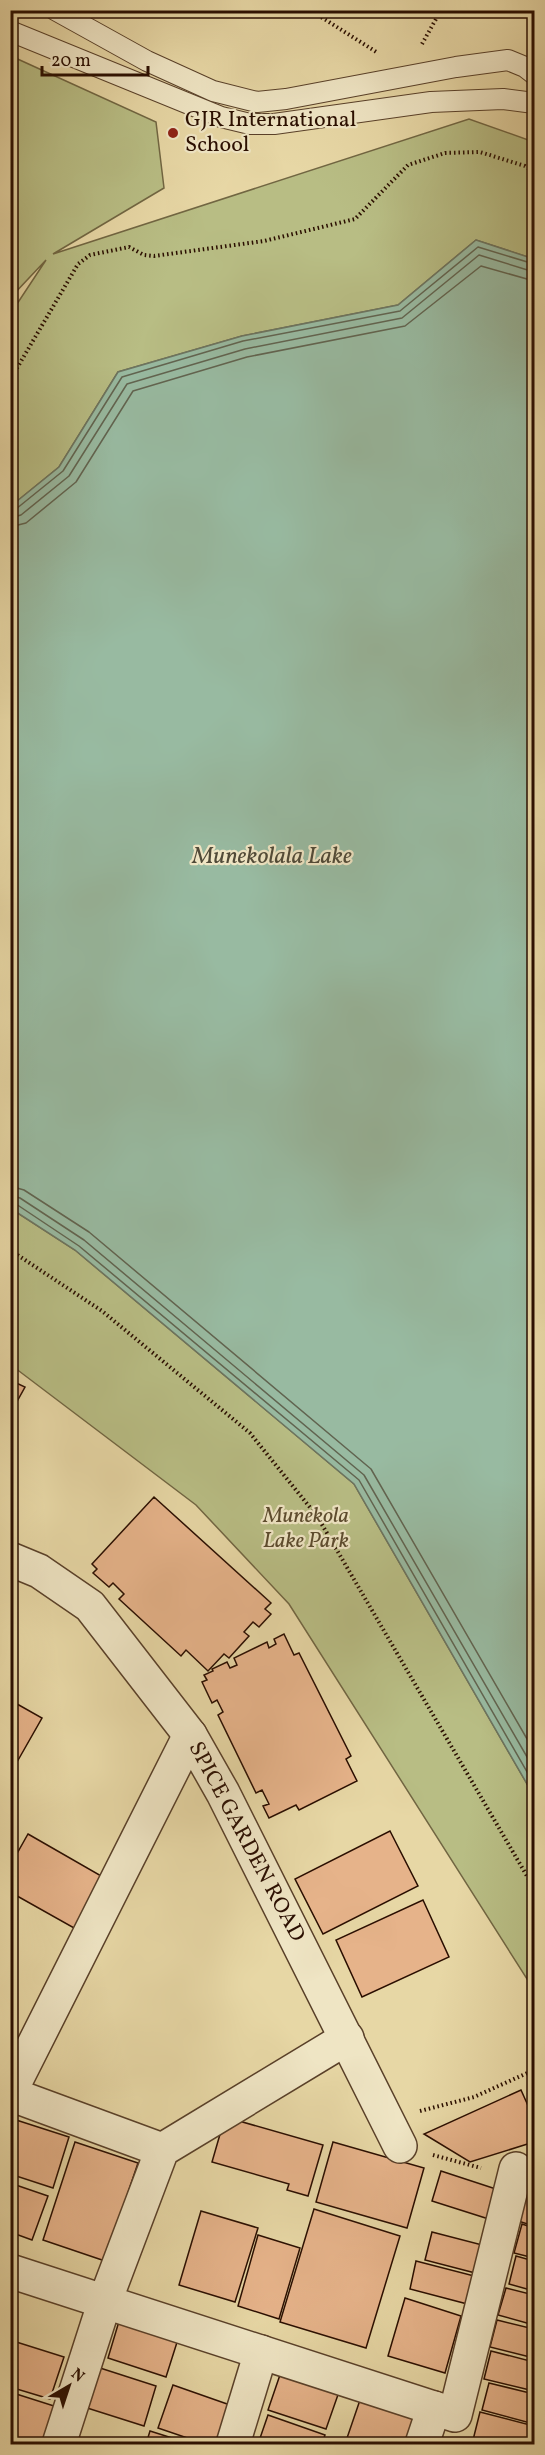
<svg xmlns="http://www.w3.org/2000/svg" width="545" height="2455" font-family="Vollkorn,serif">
	<rect width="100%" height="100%" fill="#e7d7a5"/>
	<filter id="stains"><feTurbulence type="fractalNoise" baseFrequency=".00333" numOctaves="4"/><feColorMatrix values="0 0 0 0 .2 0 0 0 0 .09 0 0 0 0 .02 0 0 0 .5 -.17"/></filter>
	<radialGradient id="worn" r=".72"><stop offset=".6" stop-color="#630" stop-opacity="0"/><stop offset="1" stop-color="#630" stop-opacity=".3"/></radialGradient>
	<g fill="#b8bd84" stroke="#716642" stroke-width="1.5">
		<path d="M 11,56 L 156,122 L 164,188 L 53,254 L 469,119 L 534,142 L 534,259 L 476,240 L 398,305 L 242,336 L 118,372 L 59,467 L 11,506 L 11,313 L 46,260 L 11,297 Z"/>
		<path d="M 10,1208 L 75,1250 L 354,1484 L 534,1796 L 534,1990 L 289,1604 L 196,1505 L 11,1365 Z"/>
	</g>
	<path fill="#98baa1" stroke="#6c7561" stroke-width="1.5" d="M 476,240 L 534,259 L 534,1796 L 354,1484 L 75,1250 L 10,1208 L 11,506 L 59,467 L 118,372 L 242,336 L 398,305 Z"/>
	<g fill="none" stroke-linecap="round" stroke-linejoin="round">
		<g stroke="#616450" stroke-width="1.5">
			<path d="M 10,511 L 16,509 L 63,471 L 122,377 L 243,341 L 400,311 L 478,247 L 534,264"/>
			<path d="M 10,518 L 21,515 L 69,476 L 127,384 L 245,349 L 402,318 L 479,255 L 534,272"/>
			<path d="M 10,527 L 26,523 L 76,482 L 133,391 L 247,357 L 405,326 L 481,266 L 534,281"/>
			<path d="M 10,1186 L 24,1190 L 89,1232 L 371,1469 L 534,1751"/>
			<path d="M 10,1195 L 20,1198 L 84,1240 L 364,1475 L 534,1769"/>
			<path d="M 10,1203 L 16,1204 L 79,1246 L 359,1480 L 534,1784"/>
		</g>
	</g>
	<g fill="#e6b38a" stroke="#2a0e00" stroke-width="1.5">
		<path d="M 10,1380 L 25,1387 L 10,1414 Z"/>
		<path d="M 154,1497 L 271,1603 L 265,1609 L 271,1614 L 259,1627 L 253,1622 L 244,1632 L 249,1636 L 229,1658 L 224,1654 L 208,1671 L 186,1650 L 181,1656 L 119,1599 L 124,1594 L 113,1583 L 109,1587 L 93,1573 L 97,1569 L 92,1564 Z"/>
		<path d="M 284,1634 L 294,1655 L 299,1653 L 351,1756 L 346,1759 L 357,1781 L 299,1810 L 296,1805 L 269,1818 L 263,1806 L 269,1804 L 262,1790 L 256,1793 L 218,1715 L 223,1712 L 217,1700 L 212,1703 L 202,1682 L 207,1680 L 204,1675 L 213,1671 L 212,1669 L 227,1662 L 230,1668 L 237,1665 L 234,1658 L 267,1642 L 269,1648 L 276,1644 L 274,1639 Z"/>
		<path d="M 10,1700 L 42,1718 L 13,1769 L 10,1767 Z"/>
		<path d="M 390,1831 L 418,1886 L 323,1934 L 295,1879 Z"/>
		<path d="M 28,1834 L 103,1877 L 74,1928 L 10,1892 L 10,1866 Z"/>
		<path d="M 423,1900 L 449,1957 L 362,1997 L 336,1940 Z"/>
		<path d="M 521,2090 L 534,2119 L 534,2142 L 470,2162 L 424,2134 Z"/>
		<path d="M 225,2117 L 323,2145 L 308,2196 L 287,2190 L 289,2184 L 212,2162 Z"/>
		<path d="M 10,2118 L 69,2137 L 53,2188 L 10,2174 Z"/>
		<path d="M 75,2142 L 138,2163 L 105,2261 L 43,2240 Z"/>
		<path d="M 333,2142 L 424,2168 L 407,2228 L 316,2202 Z"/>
		<path d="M 529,2158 L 534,2160 L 534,2190 L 522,2186 Z"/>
		<path d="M 441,2171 L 505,2192 L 495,2221 L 432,2201 Z"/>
		<path d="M 10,2183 L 48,2196 L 32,2240 L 10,2232 Z"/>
		<path d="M 525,2193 L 534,2196 L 534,2226 L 518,2221 Z"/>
		<path d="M 314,2209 L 400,2236 L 366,2348 L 280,2322 Z"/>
		<path d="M 201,2211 L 258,2228 L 235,2302 L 179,2285 Z"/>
		<path d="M 522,2224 L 534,2228 L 534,2258 L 514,2253 Z"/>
		<path d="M 432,2232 L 490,2247 L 483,2275 L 425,2260 Z"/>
		<path d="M 258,2235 L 300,2248 L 279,2319 L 238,2306 Z"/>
		<path d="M 516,2256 L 534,2261 L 534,2291 L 509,2284 Z"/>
		<path d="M 416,2261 L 482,2278 L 475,2306 L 410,2289 Z"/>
		<path d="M 506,2288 L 534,2295 L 534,2325 L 498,2315 Z"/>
		<path d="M 405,2298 L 461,2316 L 445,2373 L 388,2356 Z"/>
		<path d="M 120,2318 L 179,2336 L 166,2377 L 108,2358 Z"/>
		<path d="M 497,2320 L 534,2329 L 534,2358 L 490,2347 Z"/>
		<path d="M 10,2340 L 64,2357 L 50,2399 L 10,2387 Z"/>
		<path d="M 491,2351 L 534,2362 L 534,2391 L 484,2379 Z"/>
		<path d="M 97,2367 L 156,2386 L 144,2426 L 84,2407 Z"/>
		<path d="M 282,2369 L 340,2389 L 326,2429 L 268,2410 Z"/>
		<path d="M 489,2383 L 534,2394 L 534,2424 L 482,2410 Z"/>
		<path d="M 173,2385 L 230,2405 L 216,2444 L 205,2444 L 158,2428 Z"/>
		<path d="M 10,2392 L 54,2406 L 42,2444 L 30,2444 L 10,2438 Z"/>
		<path d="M 360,2400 L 417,2420 L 409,2444 L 357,2444 L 346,2441 Z"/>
		<path d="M 480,2412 L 534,2426 L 534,2444 L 472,2444 Z"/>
		<path d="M 268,2415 L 325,2435 L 322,2444 L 258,2444 Z"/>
		<path d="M 150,2431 L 191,2444 L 146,2444 Z"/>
	</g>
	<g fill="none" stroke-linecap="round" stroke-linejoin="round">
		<defs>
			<g id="service">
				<path d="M 55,10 L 147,61 L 213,91 L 257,102 L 286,99 L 456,67 L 508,60 L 525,67 L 534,74"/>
				<path d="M 10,31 L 221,117 L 250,124 L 274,124 L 431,102 L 503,99 L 534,103"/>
			</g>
			<g id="minor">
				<path d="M 10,1559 L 39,1571 L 90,1606 L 190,1735 L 223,1793 L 400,2146"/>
				<path d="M 10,2092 L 190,1735"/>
				<path d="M 10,2094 L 162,2150"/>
				<path d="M 10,2271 L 455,2415 L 516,2169"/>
				<path d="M 59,2444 L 105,2301 L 162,2150 L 347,2038"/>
				<path d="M 233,2444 L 261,2352"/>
				<path d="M 422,2444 L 434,2408"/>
			</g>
		</defs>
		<use href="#service" stroke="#594029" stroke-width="22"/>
		<use href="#minor" stroke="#594029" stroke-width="36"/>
		<g stroke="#2a0e00" stroke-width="4" stroke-dasharray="1.5 3" stroke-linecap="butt">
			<path d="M 310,10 L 378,53"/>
			<path d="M 422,44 L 441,10"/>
			<path d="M 10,380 L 78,264 L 90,255 L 129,247 L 144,255 L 154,256 L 264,241 L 355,219 L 408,165 L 445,153 L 480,152 L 525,166 L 534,173"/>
			<path d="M 10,1250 L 102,1311 L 250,1433 L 317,1516 L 534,1888"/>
			<path d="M 420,2111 L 474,2097 L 534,2070"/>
			<path d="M 433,2155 L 481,2168"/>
		</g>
		<use href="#service" stroke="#efe5c4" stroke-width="20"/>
		<use href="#minor" stroke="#efe5c4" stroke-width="33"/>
	</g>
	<circle fill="#8f2418" stroke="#efe5c4" stroke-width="2" cx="173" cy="133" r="6"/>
	<g text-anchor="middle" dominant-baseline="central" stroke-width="4.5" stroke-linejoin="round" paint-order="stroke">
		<g font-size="22" fill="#2a0e00" stroke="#efe5c4" text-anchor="start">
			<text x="185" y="120">GJR International<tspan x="185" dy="25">School</tspan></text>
		</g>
		<g font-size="22" font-style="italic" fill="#5c4b2e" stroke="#efe5c4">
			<text x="306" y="1516">Munekola<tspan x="306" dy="25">Lake Park</tspan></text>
		</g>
		<g font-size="22" fill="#2a0e00" stroke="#efe5c4">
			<text transform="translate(246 1842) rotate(62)">SPICE GARDEN ROAD</text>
		</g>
		<g font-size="24" font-style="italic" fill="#504a38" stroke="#efe5c4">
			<text x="272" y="857">Munekolala Lake</text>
		</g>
	</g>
	<rect width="545" height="2455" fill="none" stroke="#e7d7a5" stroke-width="36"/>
	<rect x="12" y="12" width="521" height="2431" fill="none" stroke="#2a0e00" stroke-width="3"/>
	<rect x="18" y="18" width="509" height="2419" fill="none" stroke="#2a0e00" stroke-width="1.5"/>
	<g transform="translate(69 2386) rotate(39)" stroke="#efe5c4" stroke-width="4.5" paint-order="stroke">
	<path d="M0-4.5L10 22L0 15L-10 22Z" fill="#2a0e00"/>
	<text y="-9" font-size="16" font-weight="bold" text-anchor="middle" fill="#2a0e00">N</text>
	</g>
	<path d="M42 66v9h106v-9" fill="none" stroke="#2a0e00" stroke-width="3"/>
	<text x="51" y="66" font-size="18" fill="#2a0e00" stroke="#efe5c4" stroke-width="4.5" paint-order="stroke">20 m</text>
	<rect width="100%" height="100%" filter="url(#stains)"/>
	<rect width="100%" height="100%" fill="url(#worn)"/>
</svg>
